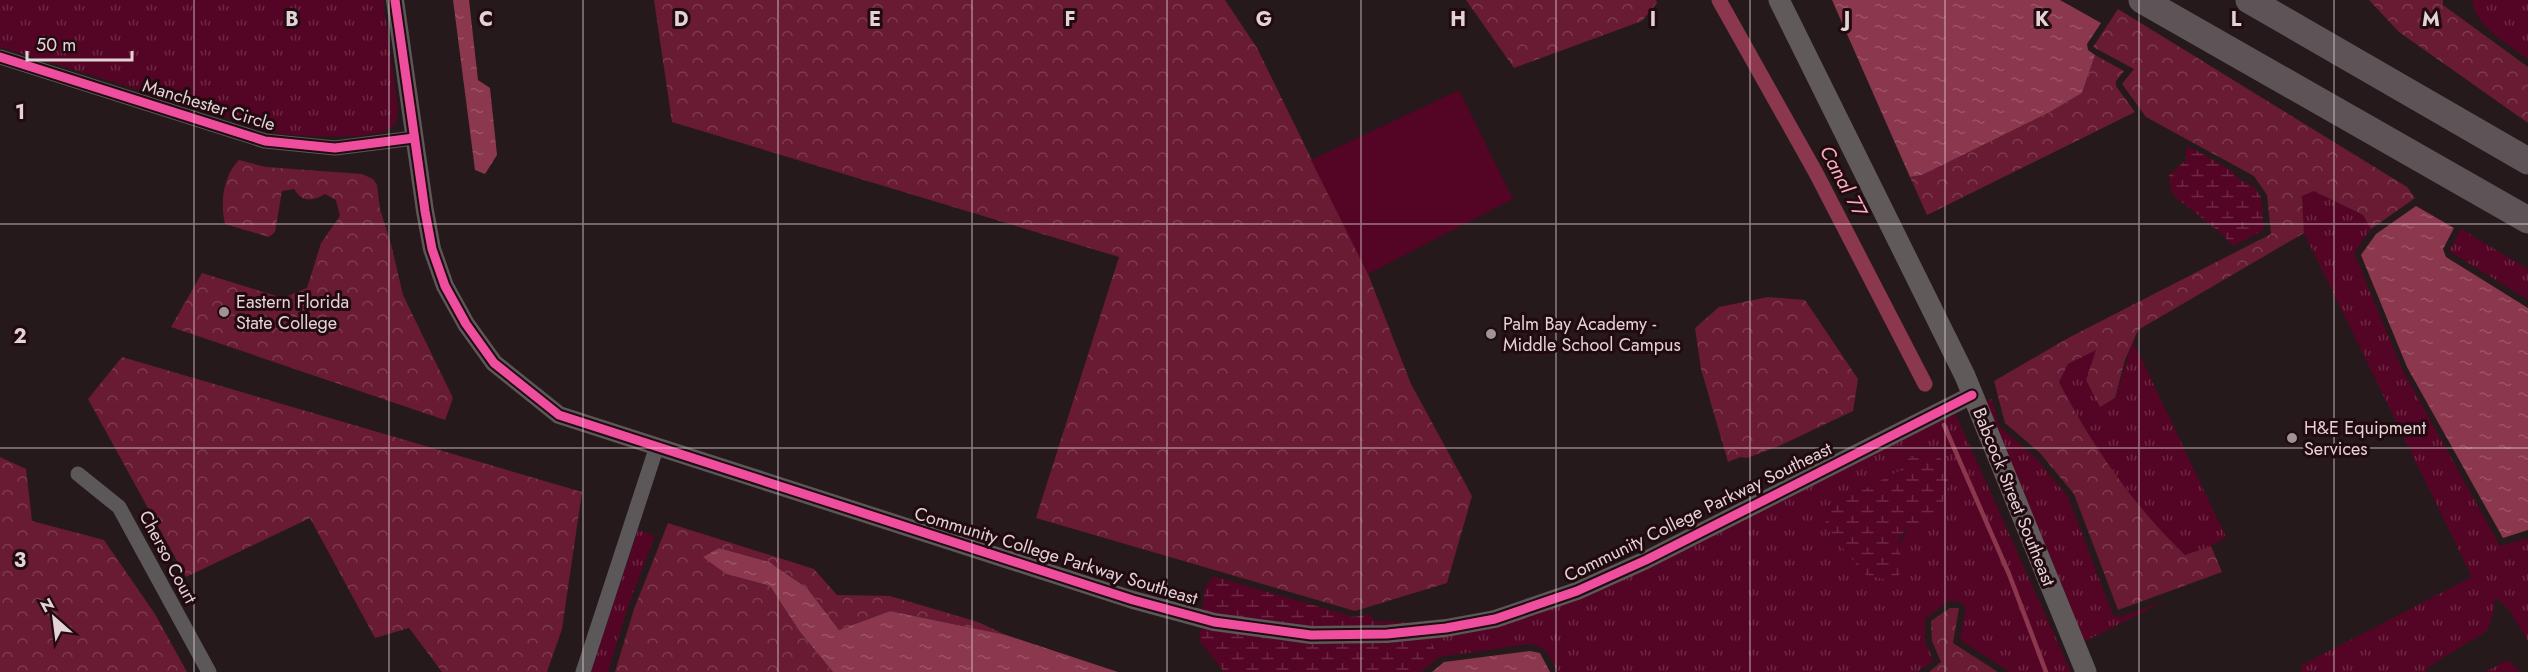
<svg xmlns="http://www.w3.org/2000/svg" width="2528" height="672" font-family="Jost,sans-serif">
	<defs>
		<pattern id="grass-tufts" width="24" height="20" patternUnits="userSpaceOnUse" patternTransform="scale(1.5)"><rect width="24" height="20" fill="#540424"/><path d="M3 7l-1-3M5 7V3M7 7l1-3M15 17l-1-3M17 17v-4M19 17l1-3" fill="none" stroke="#6c2843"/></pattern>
		<pattern id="forest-crowns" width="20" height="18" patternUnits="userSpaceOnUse" patternTransform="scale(1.5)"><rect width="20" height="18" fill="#681b33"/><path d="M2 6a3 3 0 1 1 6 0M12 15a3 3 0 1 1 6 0" fill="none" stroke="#7d3b50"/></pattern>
		<pattern id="wetland-marsh" width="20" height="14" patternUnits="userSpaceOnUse" patternTransform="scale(1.5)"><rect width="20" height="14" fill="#540424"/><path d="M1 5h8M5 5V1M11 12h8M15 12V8" fill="none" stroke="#6c2843"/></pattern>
		<pattern id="water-ripples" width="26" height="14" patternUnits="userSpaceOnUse" patternTransform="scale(1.5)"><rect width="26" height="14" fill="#8b374e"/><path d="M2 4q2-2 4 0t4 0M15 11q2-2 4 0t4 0" fill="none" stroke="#9b5367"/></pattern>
	</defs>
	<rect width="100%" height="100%" fill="#25191c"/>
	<g fill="url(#grass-tufts)" fill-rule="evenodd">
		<path d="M 0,0 L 383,0 L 398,110 C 397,114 397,120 395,124 C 385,142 301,136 281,134 L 0,47 Z"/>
		<path d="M 2472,0 L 2528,0 L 2528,59 C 2508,44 2475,27 2472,0 Z"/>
		<path d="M 2313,191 L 2363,215 L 2371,229 L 2354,253 L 2402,369 L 2500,546 L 2528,538 L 2528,641 L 2509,610 L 2495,597 L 2494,610 L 2487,631 L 2431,665 L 2425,672 L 2303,672 L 2300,666 L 2472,577 L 2304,233 L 2302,196 Z"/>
		<path d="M 2461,229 L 2528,269 L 2528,300 L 2449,251 Z"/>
		<path d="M 2133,341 L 2226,537 L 2211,546 L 2185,555 C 2132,504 2093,447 2059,382 L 2068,364 L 2097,349 L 2100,406 L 2115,399 Z"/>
		<path d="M 1992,399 L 1999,426 L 2036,458 L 2068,497 L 2113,615 L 2121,617 L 2166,600 L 2082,643 L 1983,403 Z"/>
		<path d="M 1955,413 L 2071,672 L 2010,672 L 1960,640 L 1966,608 L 1961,602 L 1948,601 L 1925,619 L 1925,641 L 1933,660 L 1918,672 L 1558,672 C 1549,657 1549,648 1530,644 L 1439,657 L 1429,638 L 1497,626 ZM 1925,450 L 1938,456 L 1928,519 C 1897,527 1909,539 1894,550 C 1884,558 1871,563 1860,569 L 1822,511 L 1899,471 L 1909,458 Z"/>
		<path d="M 638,530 L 655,536 L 628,606 L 608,672 L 591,672 Z"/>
		<path d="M 2508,660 L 2520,672 L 2485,672 Z"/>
	</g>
	<g fill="url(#forest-crowns)">
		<path d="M 654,0 L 1225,0 L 1257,48 L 1368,274 L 1411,384 L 1472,496 L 1447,583 L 1355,611 L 1036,518 L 1119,257 L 672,122 Z"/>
		<path d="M 1466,0 L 1656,0 L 1657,3 L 1642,21 L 1514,68 Z"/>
		<path d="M 2369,0 L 2443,0 L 2443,5 L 2528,67 L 2528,123 L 2399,32 Z"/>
		<path d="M 2118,9 L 2407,187 L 2415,198 L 2371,229 L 2363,215 L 2314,191 L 2302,196 L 2304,233 L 2138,330 L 2125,360 L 2115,398 L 2100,407 L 2086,380 L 2096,350 L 2068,364 L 2059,382 C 2093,447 2132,504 2185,555 L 2211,546 L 2222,572 L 2118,610 L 2074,494 L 2040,453 L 2005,423 L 1994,381 L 2070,337 L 2271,234 L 2267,195 L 2254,176 L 2146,117 L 2122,84 L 2134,69 L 2093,47 Z"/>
		<path d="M 2095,55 L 2124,71 L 2116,81 L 2116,86 L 2135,112 L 1927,215 L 1910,177 L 1922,175 L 2050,112 L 2082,93 Z"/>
		<path d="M 239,160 L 266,167 L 362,174 L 373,179 L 377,185 L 380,209 L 391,244 L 403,295 L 453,398 L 445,420 L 171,327 L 202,273 L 283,298 L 307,288 L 321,243 L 340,216 L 336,200 L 325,194 C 313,201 302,203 294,189 L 282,191 L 275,232 L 269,237 L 225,224 C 220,203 223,176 239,160 Z"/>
		<path d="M 1768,297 L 1805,300 L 1858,379 L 1853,411 L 1779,446 L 1747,458 L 1740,457 L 1728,462 L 1701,369 L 1695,328 L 1719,307 Z"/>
		<path d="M 122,357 L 582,492 L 562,629 L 547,672 L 442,672 L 409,628 L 375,638 L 310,518 L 186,577 L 88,399 Z"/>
		<path d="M 0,457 L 26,469 L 32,521 L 104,540 L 155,614 L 187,672 L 0,672 Z"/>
		<path d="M 668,523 L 814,569 L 837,595 L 890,596 L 978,622 L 1006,635 L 890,611 L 839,630 L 807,588 L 769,562 L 719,548 L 704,557 L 726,574 L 770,586 L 800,632 L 833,672 L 615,672 L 634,609 Z"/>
		<path d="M 1950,608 L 1959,608 L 1953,643 L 1998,672 L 1929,672 L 1941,662 L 1932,641 L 1931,621 Z"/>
	</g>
	<g fill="url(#wetland-marsh)">
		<path d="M 2190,147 L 2231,170 L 2240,180 L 2253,186 L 2261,197 L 2264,230 L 2233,246 L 2221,233 L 2175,197 L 2170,187 L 2169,175 L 2186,160 L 2186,148 Z"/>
		<path d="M 1925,450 C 1928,452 1935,454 1938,456 C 1957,473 1948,505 1929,518 C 1921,524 1911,523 1904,532 C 1901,536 1899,544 1897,549 L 1906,561 L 1900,574 L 1893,581 L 1866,575 L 1860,569 L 1829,531 L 1822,511 L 1899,471 L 1909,458 Z"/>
		<path d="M 1213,576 L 1354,617 L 1370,614 L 1374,621 L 1421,623 L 1386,626 L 1311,627 L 1214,614 L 1202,611 L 1205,588 Z"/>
		<path d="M 1201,627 L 1429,638 L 1439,657 L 1421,672 L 1224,672 L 1199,640 Z"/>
	</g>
	<path fill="#540424" d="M 1459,90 L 1513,199 L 1368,274 L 1311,160 Z"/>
	<g fill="url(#water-ripples)">
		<path d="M 453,0 L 469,0 L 478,80 L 490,88 L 497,155 L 485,174 L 475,170 Z"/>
		<path d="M 1832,0 L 2060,0 L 2101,23 L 2087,44 L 2088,50 L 2095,55 L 2082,93 L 2050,112 L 1922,175 L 1910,177 Z"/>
		<path d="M 2416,206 L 2454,228 L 2443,249 L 2446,257 L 2528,308 L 2528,530 L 2503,538 L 2407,367 L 2361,255 L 2376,234 Z"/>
		<path d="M 719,548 L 769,562 L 807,588 L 839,630 L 890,611 L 1006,635 L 1118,672 L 833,672 L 800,632 L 770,586 L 726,574 L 703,557 Z"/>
		<path d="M 1530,651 L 1540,653 L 1550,672 L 1432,672 L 1444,662 Z"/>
	</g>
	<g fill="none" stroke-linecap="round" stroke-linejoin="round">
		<path stroke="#8b374e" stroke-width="4.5" d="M 1944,425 L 2009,574 L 2046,672"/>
		<path stroke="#8b374e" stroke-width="15" d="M 1719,0 L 1816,173 L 1925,384"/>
		<g stroke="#5c5758" stroke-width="15">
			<path d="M 0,57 L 265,141 L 335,148 L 414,138"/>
			<path d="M 78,474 L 119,507 L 209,672"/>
			<path d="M 583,672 L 657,446"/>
		</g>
		<path stroke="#5c5758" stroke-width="18" d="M 395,0 L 425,211 L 432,249 L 445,286 L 466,324 L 494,363 L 559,415 L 1133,600 L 1214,622 L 1311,635 L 1387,634 L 1446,628 L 1495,619 L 1577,591 L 1646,560 L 1972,395"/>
		<path stroke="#605a5b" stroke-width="21" d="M 1779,0 L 1965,376 L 2086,672"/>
		<g stroke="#5e5457" stroke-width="27">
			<path d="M 2142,0 L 2528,220"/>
			<path d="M 2249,0 L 2528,161"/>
		</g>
		<defs>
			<g id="cycleway">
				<path d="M 395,0 L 425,211 L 432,249 L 445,286 L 466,324 L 494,363 L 559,415 L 1133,600 L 1214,622 L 1311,635 L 1387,634 L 1446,628 L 1495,619 L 1577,591 L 1646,560 L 1972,395"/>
				<path d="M 0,57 L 265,141 L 335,148 L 414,138"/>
			</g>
		</defs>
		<use href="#cycleway" stroke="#210a10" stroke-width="13"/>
		<use href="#cycleway" stroke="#ef4d9e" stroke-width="9"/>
	</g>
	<path fill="none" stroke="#e4d3d6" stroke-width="1.5" stroke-opacity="0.55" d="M 194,0 L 194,672M 389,0 L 389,672M 583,0 L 583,672M 778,0 L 778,672M 972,0 L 972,672M 1167,0 L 1167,672M 1361,0 L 1361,672M 1556,0 L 1556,672M 1750,0 L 1750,672M 1945,0 L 1945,672M 2139,0 L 2139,672M 2334,0 L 2334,672M 0,224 L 2528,224M 0,448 L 2528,448"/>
	<g fill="#a19295" stroke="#210a10" stroke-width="2">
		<circle cx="224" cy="312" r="6"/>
		<circle cx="1491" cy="334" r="6"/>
		<circle cx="2292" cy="438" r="6"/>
	</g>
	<g text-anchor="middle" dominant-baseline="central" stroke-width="6" stroke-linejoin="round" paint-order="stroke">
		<g font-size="18" fill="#e4d3d6" stroke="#210a10">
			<text transform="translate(209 105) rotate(17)">Manchester Circle</text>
			<text transform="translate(2014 497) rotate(68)">Babcock Street Southeast</text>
			<text transform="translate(1698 512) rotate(-26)">Community College Parkway Southeast</text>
			<text transform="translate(1056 556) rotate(17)">Community College Parkway Southeast</text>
			<text transform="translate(168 557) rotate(62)">Cherso Court</text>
		</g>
		<g font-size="18" fill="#e4d3d6" stroke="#210a10" text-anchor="start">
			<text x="236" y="302">Eastern Florida<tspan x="236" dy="21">State College</tspan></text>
			<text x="1503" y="324">Palm Bay Academy -<tspan x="1503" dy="21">Middle School Campus</tspan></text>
			<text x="2304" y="428">H&amp;E Equipment<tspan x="2304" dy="21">Services</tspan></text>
		</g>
		<g font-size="20" font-style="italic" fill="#fbaebe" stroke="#210a10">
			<text transform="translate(1843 181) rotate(62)">Canal 77</text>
		</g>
	</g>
	<g font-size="20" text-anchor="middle" font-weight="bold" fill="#e4d3d6" stroke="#210a10" stroke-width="6" stroke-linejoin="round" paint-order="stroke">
		<text x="292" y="26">B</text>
		<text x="486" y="26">C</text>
		<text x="681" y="26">D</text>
		<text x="875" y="26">E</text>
		<text x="1070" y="26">F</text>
		<text x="1264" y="26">G</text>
		<text x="1458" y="26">H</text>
		<text x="1653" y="26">I</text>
		<text x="1847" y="26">J</text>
		<text x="2042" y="26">K</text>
		<text x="2236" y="26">L</text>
		<text x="2431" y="26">M</text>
		<text x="20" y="119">1</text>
		<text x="20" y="343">2</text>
		<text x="20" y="567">3</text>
	</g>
	<g transform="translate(54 618) rotate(332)" stroke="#210a10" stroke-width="4.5" paint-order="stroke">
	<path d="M0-4.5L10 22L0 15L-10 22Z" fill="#e4d3d6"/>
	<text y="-9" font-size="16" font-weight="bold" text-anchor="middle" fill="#e4d3d6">N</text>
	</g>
	<path d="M27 51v9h105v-9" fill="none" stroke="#e4d3d6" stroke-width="3"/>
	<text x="36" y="51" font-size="18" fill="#e4d3d6" stroke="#210a10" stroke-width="4.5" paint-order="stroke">50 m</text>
</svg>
